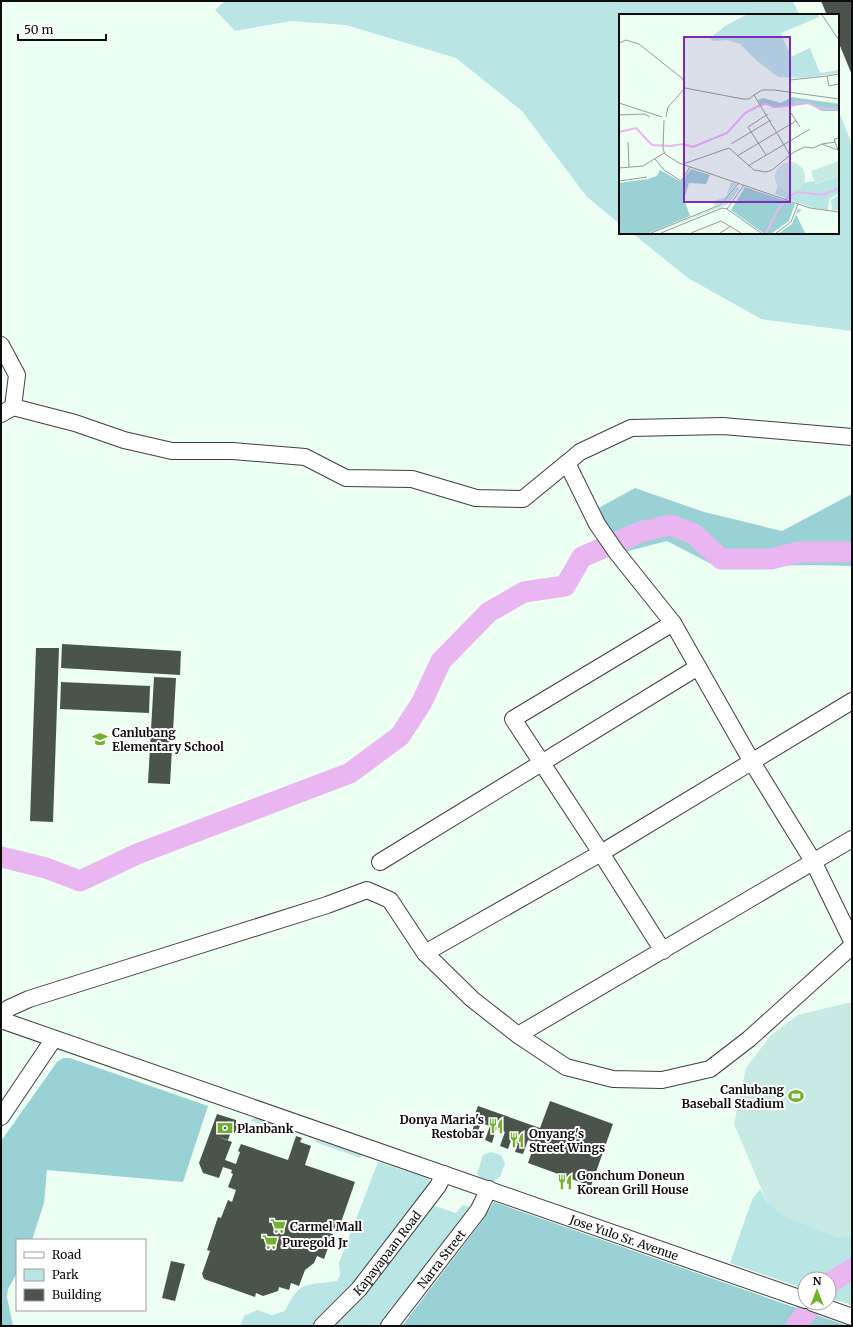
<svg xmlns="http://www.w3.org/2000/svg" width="853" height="1327" font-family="Merriweather,serif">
	<rect width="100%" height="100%" fill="#edfef2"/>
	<g fill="#bae5e5">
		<path d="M 225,1 L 793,1 L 799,15 L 620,15 L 620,224 L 587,197 L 522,111 L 456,58 L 346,25 L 291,21 L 235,31 L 215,10 Z"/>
		<path d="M 838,110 L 852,144 L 852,331 L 761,319 L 688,278 L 632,233 L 838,233 Z"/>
		<path d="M 253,1118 L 296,1132 L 295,1135 L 252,1121 Z"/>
		<path d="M 316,1140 L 362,1155 L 361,1158 L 315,1142 Z"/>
		<path d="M 491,1152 L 501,1155 L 505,1163 L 500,1177 L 492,1182 L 480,1178 L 477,1174 L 483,1155 Z"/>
		<path d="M 378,1162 L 428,1178 L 431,1183 L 356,1283 L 314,1326 L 240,1326 L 244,1316 L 257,1310 L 272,1315 L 285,1311 C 300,1279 306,1286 337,1281 L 340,1275 L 339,1263 Z"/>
		<path d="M 760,1189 L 767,1202 L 839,1238 L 852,1236 L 852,1305 L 829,1298 L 829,1279 L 805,1279 L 805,1289 L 730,1263 L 752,1200 Z"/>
		<path d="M 432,1205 L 456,1213 L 463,1205 L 470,1207 L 379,1326 L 333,1326 Z"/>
	</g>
	<g fill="#9ad1d5">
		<path d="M 635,488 L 704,512 L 782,531 L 852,494 L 852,566 L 812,565 L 717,567 L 667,541 L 624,552 L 595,510 Z"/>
		<path d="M 63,1058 L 70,1058 L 208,1106 L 183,1182 L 47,1170 L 44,1203 L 32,1240 L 17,1240 L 17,1273 L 8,1289 L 7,1297 L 13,1326 L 1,1326 L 1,1141 L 57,1062 Z"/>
		<path d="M 494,1202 L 848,1326 L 402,1326 L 482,1221 Z"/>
	</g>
	<path fill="#c8eae5" d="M 847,1003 L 852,1003 L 852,1236 L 839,1238 L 783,1216 L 767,1202 L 734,1124 L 746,1068 L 771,1035 L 798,1015 Z"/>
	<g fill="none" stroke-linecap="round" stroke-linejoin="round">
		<g stroke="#eab6f1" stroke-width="21">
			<path d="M 1,857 L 46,868 L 80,881 L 137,854 L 350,773 L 400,736 L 422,702 L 441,661 L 489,612 L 524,592 L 565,586 L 582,557 L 643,531 L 671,525 L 694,534 L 721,559 L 771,559 L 799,552 L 852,552"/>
			<path d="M 829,1283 L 852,1269"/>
			<path d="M 796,1326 L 813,1303"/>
		</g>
	</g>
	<g fill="#4b544a">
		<path d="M 821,1 L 852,1 L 852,75 L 838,41 L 838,15 L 827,15 Z"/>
		<path d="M 62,644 L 181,651 L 180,675 L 61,668 Z"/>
		<path d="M 36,648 L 59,648 L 53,822 L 30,821 Z"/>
		<path d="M 154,677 L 176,678 L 170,784 L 148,783 Z"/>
		<path d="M 61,682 L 150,686 L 149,713 L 60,709 Z"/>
		<path d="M 550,1101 L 613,1124 L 591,1186 L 528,1163 L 535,1143 L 528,1140 L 523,1154 L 515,1152 L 518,1144 L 513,1142 L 515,1136 L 513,1135 L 508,1149 L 500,1146 L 505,1132 L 496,1129 L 492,1143 L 485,1140 L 490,1126 L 481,1123 L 476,1136 L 471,1134 L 476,1120 L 473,1119 L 478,1106 L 540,1128 Z"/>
		<path d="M 217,1114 L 236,1120 L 236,1123 L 238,1124 L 235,1133 L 231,1132 L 228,1140 L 216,1136 L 232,1142 L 225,1160 L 236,1164 L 240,1152 L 238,1151 L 241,1144 L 288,1160 L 296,1136 L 302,1138 L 300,1142 L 311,1146 L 305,1165 L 355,1182 L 338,1231 L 321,1225 L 319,1231 L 333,1234 L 324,1259 L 317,1256 L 314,1263 L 305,1270 L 299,1286 L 291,1283 L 289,1290 L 279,1287 L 278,1291 L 263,1296 L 256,1293 L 255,1297 L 204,1279 L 202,1274 L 210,1251 L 207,1250 L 218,1217 L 221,1218 L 228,1200 L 232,1202 L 236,1190 L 228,1187 L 233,1174 L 231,1173 L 232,1170 L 223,1167 L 219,1178 L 203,1173 L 199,1163 Z"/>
		<path d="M 171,1261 L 185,1264 L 175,1301 L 162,1298 Z"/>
	</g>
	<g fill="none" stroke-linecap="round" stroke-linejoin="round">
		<defs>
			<g id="minor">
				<path d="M 1,345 L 17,375 L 13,407 L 1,414"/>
				<path d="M 13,407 L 75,423 L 124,440 L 172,451 L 233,451 L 305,457 L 346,478 L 412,479 L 476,498 L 523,499 L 567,463"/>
				<path d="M 852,437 L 723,426 L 631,428 L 580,452 L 567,463 L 597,524 L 617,553 L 673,623 L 752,762 L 813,861 L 852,941"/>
				<path d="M 380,862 L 698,667"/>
				<path d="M 663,951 L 601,853 L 513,719 L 673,623"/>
				<path d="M 425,953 L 601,853 L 852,701"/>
				<path d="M 1,1016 L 9,1008 L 29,999 L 327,905 L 367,890 L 390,900 L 425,953 L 472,999 L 518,1035 L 566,1067 L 613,1079 L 662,1080 L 710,1069 L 749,1039 L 852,946"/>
				<path id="s1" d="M 1,1020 L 805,1300"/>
				<path d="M 518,1035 L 852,839"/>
				<path d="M 1,1117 L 53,1040"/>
				<path d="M 813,1303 L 852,1317"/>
				<path id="s2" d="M 322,1326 L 359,1289 L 438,1186 L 444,1174"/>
				<path id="s3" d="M 389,1326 L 478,1211 L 489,1189"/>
			</g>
		</defs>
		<use href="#minor" stroke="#3f3f3f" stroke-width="18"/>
		<use href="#minor" stroke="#fff" stroke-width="16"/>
	</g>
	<defs>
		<symbol id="school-bare" viewBox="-9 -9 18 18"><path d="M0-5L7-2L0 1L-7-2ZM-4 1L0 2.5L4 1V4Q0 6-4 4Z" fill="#75b12f" stroke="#fff" stroke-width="2.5" paint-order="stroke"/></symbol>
		<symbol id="stadium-bare" viewBox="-9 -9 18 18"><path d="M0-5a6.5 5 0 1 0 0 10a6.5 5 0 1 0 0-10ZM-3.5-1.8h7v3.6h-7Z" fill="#75b12f" stroke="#fff" stroke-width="2.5" paint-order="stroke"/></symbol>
		<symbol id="restaurant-bare" viewBox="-9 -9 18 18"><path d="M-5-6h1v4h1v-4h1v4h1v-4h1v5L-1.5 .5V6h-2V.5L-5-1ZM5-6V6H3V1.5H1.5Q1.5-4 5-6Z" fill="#75b12f" stroke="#fff" stroke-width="2.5" paint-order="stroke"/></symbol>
		<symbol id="bank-bare" viewBox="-9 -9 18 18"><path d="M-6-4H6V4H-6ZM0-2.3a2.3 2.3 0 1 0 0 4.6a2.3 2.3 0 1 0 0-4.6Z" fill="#75b12f" stroke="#fff" stroke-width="2.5" paint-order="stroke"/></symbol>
		<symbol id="supermarket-bare" viewBox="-9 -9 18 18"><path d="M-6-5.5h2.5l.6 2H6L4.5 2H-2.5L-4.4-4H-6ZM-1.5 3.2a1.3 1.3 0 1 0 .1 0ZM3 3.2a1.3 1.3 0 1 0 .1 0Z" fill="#75b12f" stroke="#fff" stroke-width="2.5" paint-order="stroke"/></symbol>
	</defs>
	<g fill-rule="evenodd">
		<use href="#school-bare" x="89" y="728" width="22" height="22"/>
		<use href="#stadium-bare" x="785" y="1085" width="22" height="22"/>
		<use href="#restaurant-bare" x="485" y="1115" width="22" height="22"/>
		<use href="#bank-bare" x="214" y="1117" width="22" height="22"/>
		<use href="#restaurant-bare" x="506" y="1129" width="22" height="22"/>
		<use href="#restaurant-bare" x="554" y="1171" width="22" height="22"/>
		<use href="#supermarket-bare" x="267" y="1215" width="22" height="22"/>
		<use href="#supermarket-bare" x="259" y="1231" width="22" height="22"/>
	</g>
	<g text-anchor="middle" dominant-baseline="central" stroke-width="4" stroke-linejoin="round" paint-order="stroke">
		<g font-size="12" font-weight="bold" fill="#0c0c0c" stroke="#fff" text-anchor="start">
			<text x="112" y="732">Canlubang<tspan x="112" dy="14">Elementary School</tspan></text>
			<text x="784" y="1089" text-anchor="end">Canlubang<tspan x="784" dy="14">Baseball Stadium</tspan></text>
			<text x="484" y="1119" text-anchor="end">Donya Maria's<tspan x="484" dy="14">Restobar</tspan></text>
			<text x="237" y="1128">Planbank</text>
			<text x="529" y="1133">Onyang's<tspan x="529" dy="14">Street Wings</tspan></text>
			<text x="577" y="1175">Gonchum Doneun<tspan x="577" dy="14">Korean Grill House</tspan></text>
			<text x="290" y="1226">Carmel Mall</text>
			<text x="282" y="1242">Puregold Jr</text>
		</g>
		<g font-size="12" fill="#0c0c0c" stroke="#fff">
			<text stroke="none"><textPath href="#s1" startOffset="660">Jose Yulo Sr. Avenue</textPath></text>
			<text stroke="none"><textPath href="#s2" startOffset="98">Kapayapaan Road</textPath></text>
			<text stroke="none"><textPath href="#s3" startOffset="85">Narra Street</textPath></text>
		</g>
	</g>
	<g transform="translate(619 14)">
		<rect width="220" height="220" fill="#edfef2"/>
		<path d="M 127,1 L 199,1 L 200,3 L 162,19 L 172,43 L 191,34 L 201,59 L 220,56 L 220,59 L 183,64 L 159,63 L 138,47 L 121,30 L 108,26 L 94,27 L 91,24 L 106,12 ZM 220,162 L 220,179 L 210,185 L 209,196 L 194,194 L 156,180 L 159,171 L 181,174 L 184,169 L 195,167 L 197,170 ZM 112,168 L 118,170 L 100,190 L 95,192 L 95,187 L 107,183 ZM 118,173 L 121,174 L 109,190 L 35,219 L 101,192 ZM 220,181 L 220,196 L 213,196 L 212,186 Z" fill="#bae5e5"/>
		<path d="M 173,83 L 220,90 L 220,97 L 203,97 L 190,90 L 154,94 L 148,90 L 142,92 L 139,86 L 144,84 L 162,89 ZM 72,155 L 91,161 L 87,170 L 70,169 L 65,185 L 71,202 L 30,219 L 1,219 L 0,169 L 29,165 L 38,162 L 41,156 L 62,168 ZM 126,173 L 176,190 L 170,207 L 153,219 L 144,219 L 112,196 ZM 179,195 L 183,196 L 177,200 L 186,219 L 160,219 L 173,210 Z" fill="#9ad1d5"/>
		<path d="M 220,147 L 220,162 L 196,170 L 192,157 ZM156 163a15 15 0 1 1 30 0a15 15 0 1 1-30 0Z" fill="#c8eae5"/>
		<path fill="none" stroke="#eab6f1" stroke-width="2" d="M 0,118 L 17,114 L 33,131 L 52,132 L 64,130 L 74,133 L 108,119 L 126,99 L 145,89 L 155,93 L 176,91 L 177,88 L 189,89 L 200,94 L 220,95M 147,219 L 158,197 L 170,182 L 179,178 L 204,181 L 220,174"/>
		<path fill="none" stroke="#939d96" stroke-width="1" d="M 203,1 L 220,26M 0,29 L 7,26 L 20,30 L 64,65 L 66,74 L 49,93 L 47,103M 220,60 L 208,62 L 210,72 L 220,70M 171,66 L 208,62M 66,74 L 124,85 L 130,85 L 135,81M 0,89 L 43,103M 172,99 L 181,113M 0,101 L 25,100 L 31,103M 45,106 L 44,135 L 46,140 L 60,149 L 191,194 L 220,198M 9,128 L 10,153M 112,130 L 152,106M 203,130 L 216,128M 147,141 L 129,113 L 149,100M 171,141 L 135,81 L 143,76 L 155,76 L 220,85M 118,142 L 177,107M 36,145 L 45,156 L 62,167 L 71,153M 64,150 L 110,134 L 135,156 L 147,158 L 153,156 L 175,138 L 186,133 L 194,134 L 203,130 L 219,136 L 215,125 L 220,124M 129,152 L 191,115M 0,154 L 24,152 L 45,139M 0,167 L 28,163M 108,195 L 142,219M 108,195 L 125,171M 32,219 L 101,191 L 120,169M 42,219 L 103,194 L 108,195M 72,219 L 102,207 L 122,219M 101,219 L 112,212M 157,219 L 172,208 L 179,190"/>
		<path fill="#7b2cbf" fill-opacity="0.15" stroke="#7b2cbf" stroke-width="2" d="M 65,23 L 171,23 L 171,188 L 65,188 Z"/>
		<rect width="220" height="220" fill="none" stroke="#0c0c0c" stroke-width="2"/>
	</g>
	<rect width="853" height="1327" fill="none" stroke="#0c0c0c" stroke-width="4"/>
	<rect x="16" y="1239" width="130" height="72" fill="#ffffff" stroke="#9e9e9e"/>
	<rect x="24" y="1252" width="20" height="6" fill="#ffffff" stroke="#9e9e9e"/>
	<text x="52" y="1259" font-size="12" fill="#0c0c0c">Road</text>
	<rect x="24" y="1269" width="20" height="12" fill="#bae5e5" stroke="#9e9e9e"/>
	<text x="52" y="1279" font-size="12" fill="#0c0c0c">Park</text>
	<rect x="24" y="1289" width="20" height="12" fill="#4b544a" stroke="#9e9e9e"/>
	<text x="52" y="1299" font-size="12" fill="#0c0c0c">Building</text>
	<g transform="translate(817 1291)"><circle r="19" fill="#ffffff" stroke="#9e9e9e"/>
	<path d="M0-3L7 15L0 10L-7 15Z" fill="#75b12f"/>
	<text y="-6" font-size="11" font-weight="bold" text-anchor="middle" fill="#0c0c0c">N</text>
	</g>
	<path d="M18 34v6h88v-6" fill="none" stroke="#0c0c0c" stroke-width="2"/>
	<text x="24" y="34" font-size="12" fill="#0c0c0c" stroke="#ffffff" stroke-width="3" paint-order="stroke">50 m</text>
</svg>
